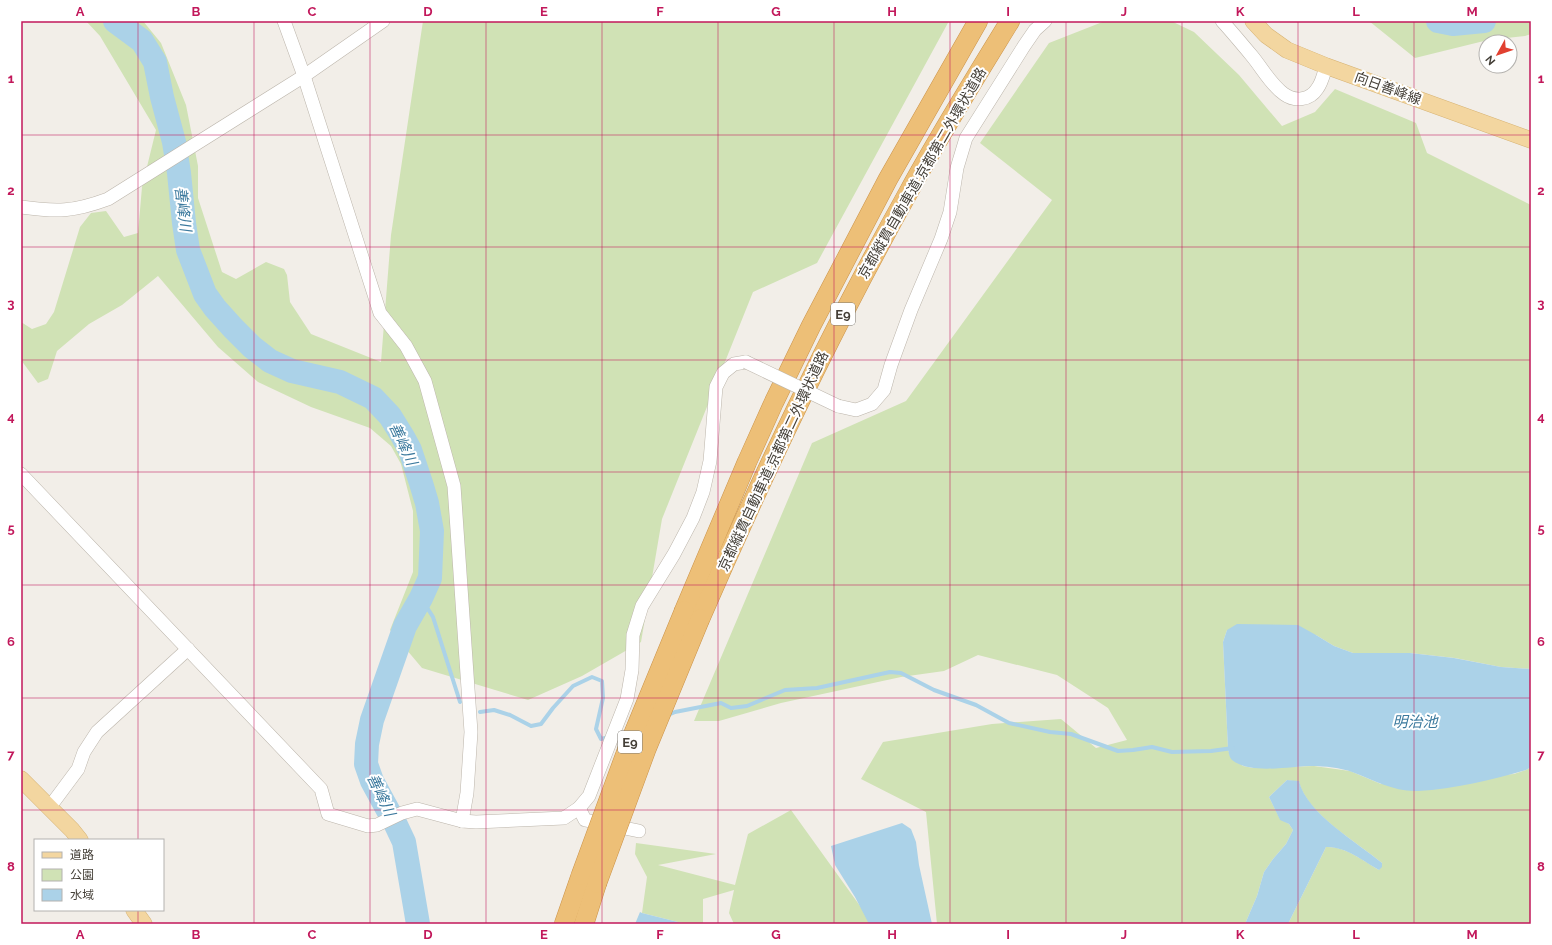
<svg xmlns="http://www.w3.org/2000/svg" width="1552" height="945" font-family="Raleway,'Noto Sans JP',sans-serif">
	<rect width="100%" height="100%" fill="#f2eee8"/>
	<g fill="#d0e2b5">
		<path d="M 86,21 L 143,21 L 161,43 L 186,105 L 198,166 L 198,198 L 222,272 L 236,279 L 266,262 L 284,269 L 287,275 L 290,302 L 311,334 L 381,362 L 391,235 L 423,21 L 949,21 L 817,263 L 753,292 L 662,519 L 641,642 L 582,676 L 528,700 L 422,668 L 390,630 L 413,572 L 413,511 L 401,464 L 391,446 L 370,428 L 311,407 L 258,382 L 218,347 L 158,276 L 122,305 L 89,324 L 57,351 L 48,379 L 38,383 L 21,360 L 21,322 L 32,329 L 46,324 L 54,312 L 80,227 L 91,213 L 106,211 L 124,237 L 138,233 L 142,187 L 156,130 L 100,36 Z"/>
		<path d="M 1105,21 L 1171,21 L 1194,32 L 1239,75 L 1282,126 L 1315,112 L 1335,89 L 1416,123 L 1427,153 L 1531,205 L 1531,669 L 1501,667 L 1455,658 L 1410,653 L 1353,653 L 1334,646 L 1316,635 L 1227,630 L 1223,642 L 1228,749 L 1230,756 L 1243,766 L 1253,768 L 1314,766 L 1350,771 L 1381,784 L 1514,774 L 1526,770 L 1531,767 L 1531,924 L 1288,924 L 1326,847 C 1345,846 1362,860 1379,870 L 1382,863 C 1357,842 1307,814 1299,782 L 1287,780 L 1269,797 L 1280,819 L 1289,824 L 1293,830 L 1286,844 L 1273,859 L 1264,872 L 1257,896 L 1245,924 L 937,924 L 926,812 L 861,779 L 883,742 L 992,724 L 1061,719 L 1096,748 L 1127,740 L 1108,708 L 1057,675 L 978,655 L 944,671 L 901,677 L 781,703 L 719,721 L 694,721 L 812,443 L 906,401 L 1052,200 L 980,143 L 1049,43 Z"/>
		<path d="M 1369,21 L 1531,21 L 1531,34 L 1525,36 L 1488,40 L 1415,58 Z"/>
		<path d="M 791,810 L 873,924 L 734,924 L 729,913 L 734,890 L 703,899 L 703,924 L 686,924 L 642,913 L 647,877 L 635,854 L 636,843 L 716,854 L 658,865 L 735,885 L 748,834 Z"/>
	</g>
	<g fill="#abd2e8">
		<path d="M 1237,624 L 1298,625 L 1316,635 L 1334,646 L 1353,653 L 1410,653 L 1454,658 L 1501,667 L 1531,669 L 1531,767 L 1526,770 C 1491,780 1455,789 1418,791 C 1394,792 1374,780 1352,772 C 1342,768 1323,766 1313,766 C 1290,766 1251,775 1232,760 C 1229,757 1229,753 1228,749 L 1223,642 L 1227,630 Z"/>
		<path d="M 1287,780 L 1299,781 C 1307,814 1357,842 1382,863 L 1382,867 L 1379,870 C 1363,861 1345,846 1326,847 L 1288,924 L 1245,924 L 1257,896 L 1264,872 L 1273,859 L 1286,844 L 1293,830 L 1289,824 L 1280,820 L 1269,797 Z"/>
		<path d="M 902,823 L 911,829 L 916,842 L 919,865 L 932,924 L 869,924 L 855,897 L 835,865 L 831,846 Z"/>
		<path d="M 640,912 L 642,913 L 686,924 L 635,924 Z"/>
	</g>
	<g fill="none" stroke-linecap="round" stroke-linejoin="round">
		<g stroke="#abd2e8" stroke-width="4">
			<path d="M 421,598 L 433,617 L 460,702"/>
			<path d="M 480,712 L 494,710 L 510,715 L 531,726 L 541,724 L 553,708 L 573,686 L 592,677 L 602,681 L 603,698 L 596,729 L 601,739 L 609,737"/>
			<path d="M 666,716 L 675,712 L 721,703 L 731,708 L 747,706 L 785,690 L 817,688 L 890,672 L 901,673 L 934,690 L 976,705 L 1009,723 L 1050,732 L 1071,734 L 1118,751 L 1133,750 L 1152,747 L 1172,752 L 1211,751 L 1233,748"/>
		</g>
		<g stroke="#abd2e8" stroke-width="24">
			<path d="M 115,21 L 142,41 L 155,62 L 162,97 L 174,142 L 179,173 L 184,223 L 188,250 L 205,294 L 215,308 L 233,328 L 252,347 L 270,361 L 292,371 L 340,382 L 373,398 L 390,416 L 403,437 L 410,450 L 421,483 L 427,503 L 432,531 L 430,578 L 421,598 L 405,626 L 372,720 L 367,744 L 366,764 L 372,781 L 396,825 L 404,842 L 418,924"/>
			<path d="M 1438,21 L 1453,24 L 1484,21"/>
		</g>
		<defs>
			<g id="minor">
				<path d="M 284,21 L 304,76 L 380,313 L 406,346 L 425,381 L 454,486 L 471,732 L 467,793 L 462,821"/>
				<path d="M 1222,21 C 1232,32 1242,44 1252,56 C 1262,68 1271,85 1284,94 C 1295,102 1310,100 1317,89 C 1322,83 1324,73 1326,66"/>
				<path d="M 21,207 C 57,212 73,212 108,199 L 304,76 L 383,21"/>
				<path d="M 838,406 L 856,410 L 872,404 L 884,390 L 891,365 L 911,310 L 941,239 L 950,212 L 957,168 L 966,138 L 1024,46 L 1035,30 L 1045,21"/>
				<path d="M 21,474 L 321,789 L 328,814 L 368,826 L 377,825 L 402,813 L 417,809 L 462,821 L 476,822 L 564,818 L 579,808 L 589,796 L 627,699 L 632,670 L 633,635 L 642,606 L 674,554 L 693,518 L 703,492 L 710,461 L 716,387 L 723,373 L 734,364 L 746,362"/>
				<path d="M 49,808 L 78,769 L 84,752 L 97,732 L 188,649"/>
				<path d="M 579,808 L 585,820 L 639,831"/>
			</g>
			<g id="major">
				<path d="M 1253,21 L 1266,35 L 1287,50 L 1326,66 L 1531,140"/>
				<path d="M 21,779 L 72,830 L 80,840"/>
				<path d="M 134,910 L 144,924"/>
			</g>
			<g id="highway">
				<path d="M 684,611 L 747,462 L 774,402 L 811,326 L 888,179 L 978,21"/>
				<path d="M 700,619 C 763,474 831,331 908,193 C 940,134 975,78 1010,21"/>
				<path d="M 564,924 L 581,875"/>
				<path d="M 584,924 L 597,883"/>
			</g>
		</defs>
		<use href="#minor" stroke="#bcb5ab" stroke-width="14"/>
		<use href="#major" stroke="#d6b272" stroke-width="17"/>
		<use href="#highway" stroke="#cb9349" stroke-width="20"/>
		<use href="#minor" stroke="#fff" stroke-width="13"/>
		<use href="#major" stroke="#f3d6a0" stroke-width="16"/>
		<use href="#highway" stroke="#edbf77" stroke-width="19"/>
		<defs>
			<path id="minor-bridge" d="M 746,362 L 838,406"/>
			<g id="highway-bridge">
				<path d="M 581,875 L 630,742 L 684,611"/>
				<path d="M 597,883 L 646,750 L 700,619"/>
			</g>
		</defs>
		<use href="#minor-bridge" stroke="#bcb5ab" stroke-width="14" stroke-linecap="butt"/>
		<use href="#highway-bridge" stroke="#cb9349" stroke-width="20" stroke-linecap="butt"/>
		<use href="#minor-bridge" stroke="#fff" stroke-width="13"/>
		<use href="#highway-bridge" stroke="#edbf77" stroke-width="19"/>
	</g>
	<path fill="none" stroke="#c2185b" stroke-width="1" stroke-opacity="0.55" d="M 138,21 L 138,840M 254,21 L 254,924M 370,21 L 370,924M 486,21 L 486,924M 602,21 L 602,924M 718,21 L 718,924M 834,21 L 834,924M 950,21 L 950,924M 1066,21 L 1066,924M 1182,21 L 1182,924M 1298,21 L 1298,924M 1414,21 L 1414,924M 21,135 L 1531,135M 21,247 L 1531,247M 21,360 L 1531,360M 21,472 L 1531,472M 21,585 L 1531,585M 21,698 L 1531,698M 21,810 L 1531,810M 138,910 L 138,924"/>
	<g text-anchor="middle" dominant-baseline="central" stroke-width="4" stroke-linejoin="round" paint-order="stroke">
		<g fill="#fff" stroke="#7c7973" stroke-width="1">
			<rect x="831" y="303" width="24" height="22" rx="3"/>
			<rect x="618" y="731" width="24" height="22" rx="3"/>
		</g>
		<g font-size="13" font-weight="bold" fill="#443f37">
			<text x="843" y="314">E9</text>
			<text x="630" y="742">E9</text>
		</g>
		<g font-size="14" fill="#443f37" stroke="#fff">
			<text transform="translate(1388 88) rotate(20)">向日善峰線</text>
			<text transform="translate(922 173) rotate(-60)">京都縦貫自動車道;京都第二外環状道路</text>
			<text transform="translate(773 461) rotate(-65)">京都縦貫自動車道;京都第二外環状道路</text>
		</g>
		<g font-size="15" font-style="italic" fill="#3b799d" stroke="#fff">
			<text transform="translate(183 209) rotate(83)">善峰川</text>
			<text transform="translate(403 444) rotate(65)">善峰川</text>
			<text x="1415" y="722">明治池</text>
			<text transform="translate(381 795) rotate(65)">善峰川</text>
		</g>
	</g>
	<rect width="1552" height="945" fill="none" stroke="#ffffff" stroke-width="44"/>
	<rect x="34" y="839" width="130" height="72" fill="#ffffff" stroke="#b4b2af"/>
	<rect x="42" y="852" width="20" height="6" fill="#f3d6a0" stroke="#b4b2af"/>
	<text x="70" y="859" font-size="12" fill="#443f37">道路</text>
	<rect x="42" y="869" width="20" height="12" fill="#d0e2b5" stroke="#b4b2af"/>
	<text x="70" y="879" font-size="12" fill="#443f37">公園</text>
	<rect x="42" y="889" width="20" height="12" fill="#abd2e8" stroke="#b4b2af"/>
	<text x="70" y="899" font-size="12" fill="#443f37">水域</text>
	<g transform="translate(1498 54) rotate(230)"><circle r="19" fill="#ffffff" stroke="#b4b2af"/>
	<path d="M0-3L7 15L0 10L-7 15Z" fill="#e14030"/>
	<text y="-6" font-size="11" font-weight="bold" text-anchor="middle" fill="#443f37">N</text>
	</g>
	<rect x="22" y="22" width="1508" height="901" fill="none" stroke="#c2185b" stroke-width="1.5"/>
	<g font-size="13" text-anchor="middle" font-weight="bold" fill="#c2185b">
		<text x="80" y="16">A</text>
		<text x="196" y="16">B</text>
		<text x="312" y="16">C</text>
		<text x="428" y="16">D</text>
		<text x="544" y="16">E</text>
		<text x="660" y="16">F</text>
		<text x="776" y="16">G</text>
		<text x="892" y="16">H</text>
		<text x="1008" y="16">I</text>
		<text x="1124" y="16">J</text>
		<text x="1240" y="16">K</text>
		<text x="1356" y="16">L</text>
		<text x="1472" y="16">M</text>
		<text x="11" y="83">1</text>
		<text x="1541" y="83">1</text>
		<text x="11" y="195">2</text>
		<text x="1541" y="195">2</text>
		<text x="11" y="308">3</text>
		<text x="1541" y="308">3</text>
		<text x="11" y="421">4</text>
		<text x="1541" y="421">4</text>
		<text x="11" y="533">5</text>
		<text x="1541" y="533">5</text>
		<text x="11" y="646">6</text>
		<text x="1541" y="646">6</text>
		<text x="11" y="759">7</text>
		<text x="1541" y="759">7</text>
		<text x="11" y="871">8</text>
		<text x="1541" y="871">8</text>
		<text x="80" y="939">A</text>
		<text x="196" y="939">B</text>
		<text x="312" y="939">C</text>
		<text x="428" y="939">D</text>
		<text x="544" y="939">E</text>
		<text x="660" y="939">F</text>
		<text x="776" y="939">G</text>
		<text x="892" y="939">H</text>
		<text x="1008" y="939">I</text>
		<text x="1124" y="939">J</text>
		<text x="1240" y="939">K</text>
		<text x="1356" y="939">L</text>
		<text x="1472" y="939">M</text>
	</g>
</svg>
